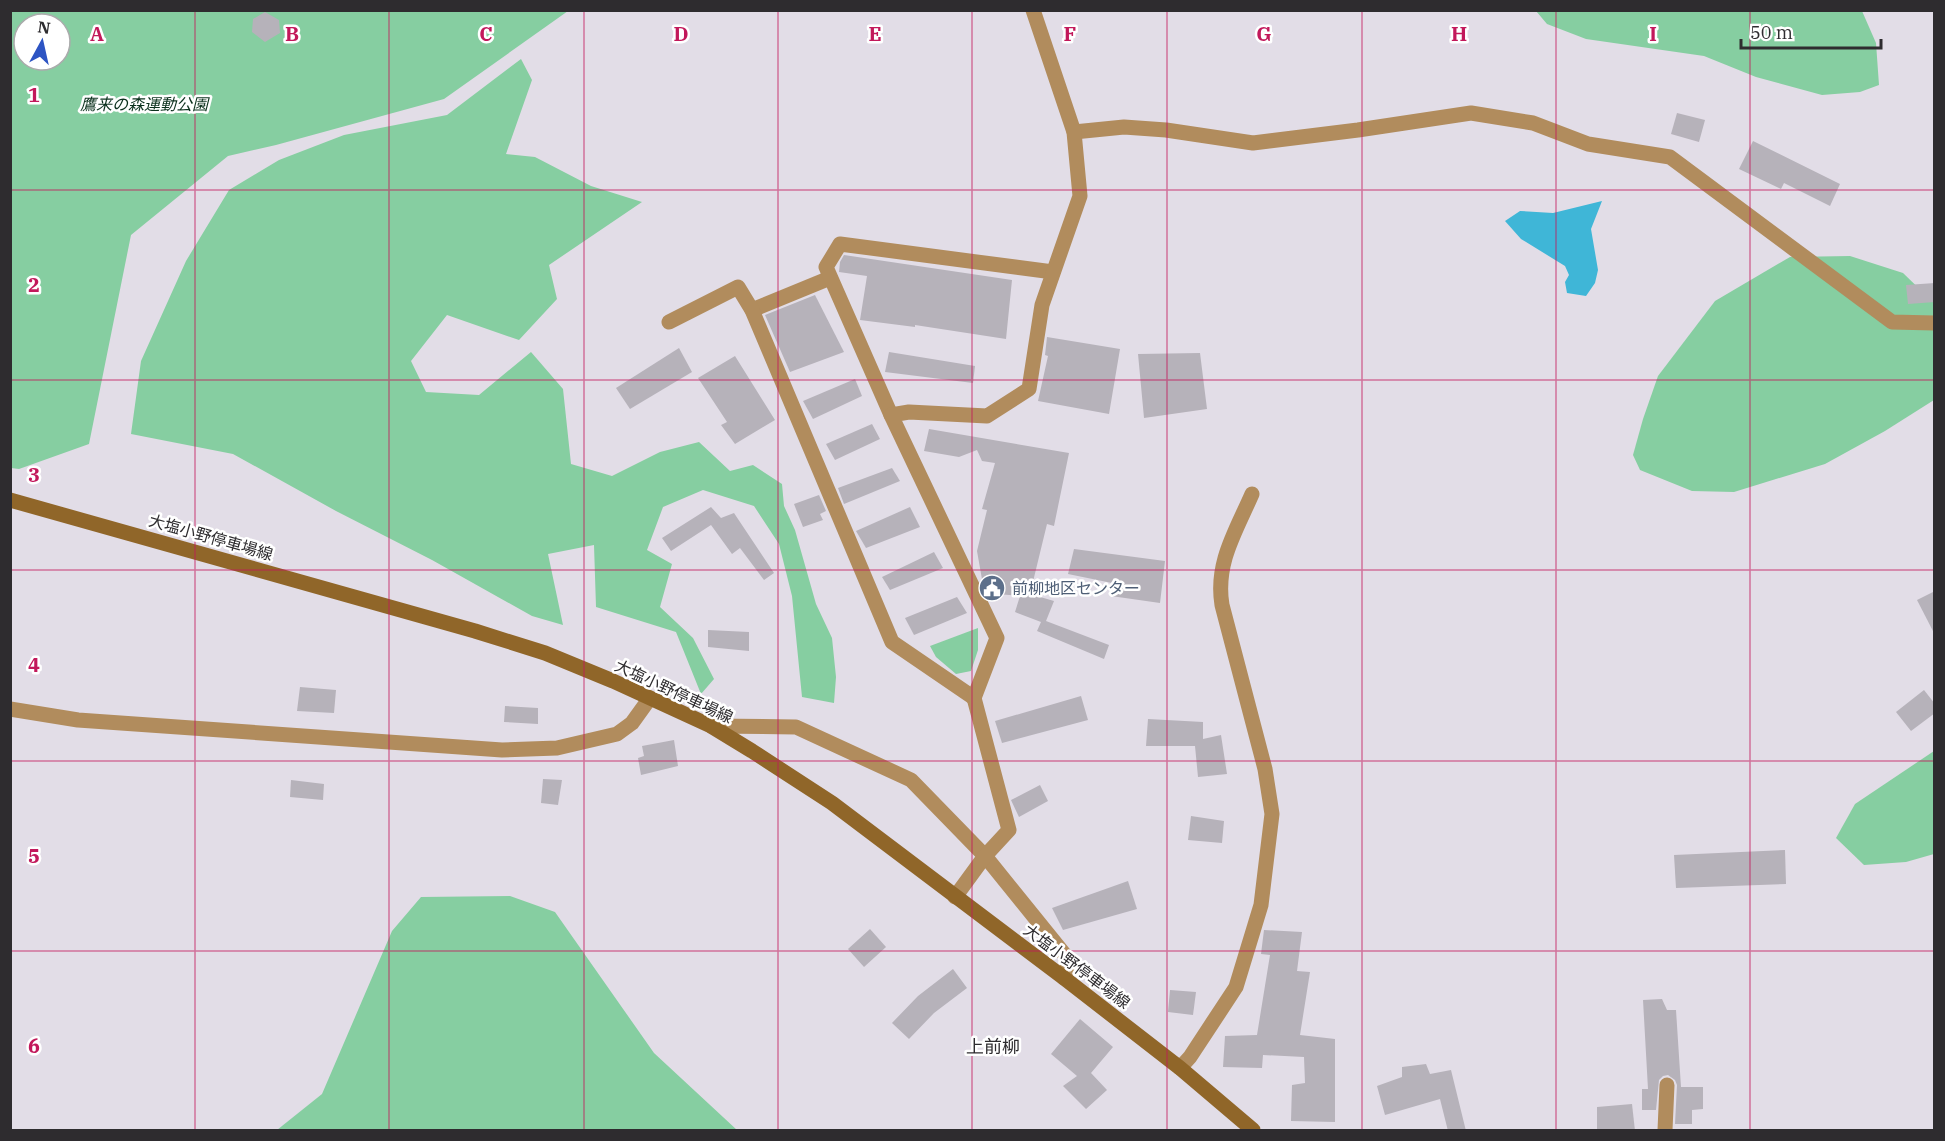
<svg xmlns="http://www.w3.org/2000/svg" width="1945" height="1141" font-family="'IBM Plex Serif','Noto Sans JP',serif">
	<rect width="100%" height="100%" fill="#e2dde7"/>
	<g fill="#86cea1" fill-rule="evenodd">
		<path d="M 11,11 L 568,11 L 444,99 L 276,145 L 228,156 L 131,235 L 89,444 L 19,469 L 11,468 ZM 24,24 L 60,24 L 60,60 L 24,60 Z"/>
		<path d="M 1536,11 L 1862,11 L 1876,43 L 1879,85 L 1860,92 L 1822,95 L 1756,77 L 1704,56 L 1586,39 L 1547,24 Z"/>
		<path d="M 521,59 L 532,80 L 506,154 L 535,157 L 591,186 L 642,202 L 549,265 L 557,299 L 519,340 L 447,315 L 411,361 L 426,392 L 479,395 L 531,352 L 563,389 L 571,464 L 612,476 L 660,452 L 699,442 L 730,471 L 753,465 L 782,484 L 784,506 L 795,530 L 816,604 L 832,638 L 836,677 L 834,703 L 802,697 L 792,596 L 779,544 L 754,506 L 703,490 L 663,507 L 647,550 L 672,564 L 660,607 L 693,638 L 714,679 L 701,694 L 676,632 L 596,607 L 594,545 L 548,554 L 563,625 L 532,616 L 432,560 L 336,511 L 233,454 L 131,434 L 141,361 L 186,261 L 229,190 L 279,160 L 344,135 L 447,115 Z"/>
		<path d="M 1850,256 L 1903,273 L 1934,303 L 1934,400 L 1885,431 L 1825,464 L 1734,492 L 1692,491 L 1640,470 L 1633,455 L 1643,419 L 1658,376 L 1715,301 L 1790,257 Z"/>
		<path d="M 978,628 L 978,650 L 971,671 L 956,674 L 936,657 L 930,646 Z"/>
		<path d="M 1934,751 L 1934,854 L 1906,862 L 1864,865 L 1836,838 L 1855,804 Z"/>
		<path d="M 510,896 L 555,912 L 654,1053 L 737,1130 L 277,1130 L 322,1094 L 392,931 L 421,897 Z"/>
	</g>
	<path fill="#3fb6d7" d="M 1602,201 L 1591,229 L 1598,270 L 1595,283 L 1586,296 L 1567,293 L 1565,282 L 1569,275 L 1565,266 L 1521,239 L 1505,221 L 1520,211 L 1553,213 Z"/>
	<g fill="#b6b2ba">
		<path d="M 265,12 L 279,20 L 280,33 L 265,42 L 252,32 L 253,19 Z"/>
		<path d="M 1677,113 L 1705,120 L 1699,142 L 1671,134 Z"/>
		<path d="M 1753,141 L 1840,184 L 1830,206 L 1784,183 L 1781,189 L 1739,169 Z"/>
		<path d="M 844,255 L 1012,280 L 1006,339 L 915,325 L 915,327 L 860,320 L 867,276 L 839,272 L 840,262 Z"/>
		<path d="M 1935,283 L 1935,302 L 1908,304 L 1906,285 Z"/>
		<path d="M 815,295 L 844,352 L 790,372 L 765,315 Z"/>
		<path d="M 1047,337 L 1120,349 L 1109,414 L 1038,401 L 1048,356 L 1045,355 Z"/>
		<path d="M 679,348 L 692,372 L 630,409 L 616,388 Z"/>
		<path d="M 889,352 L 975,366 L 973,383 L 885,372 Z"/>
		<path d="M 1200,353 L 1207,409 L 1144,418 L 1138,354 Z"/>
		<path d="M 735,356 L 775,420 L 735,444 L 721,425 L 727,422 L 698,378 Z"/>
		<path d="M 855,379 L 862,396 L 813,419 L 803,401 Z"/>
		<path d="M 872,424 L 880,439 L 835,460 L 826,444 Z"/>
		<path d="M 929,429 L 1069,453 L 1054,526 L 1047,524 L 1030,594 L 1054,601 L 1046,621 L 1109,645 L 1104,659 L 1037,631 L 1041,622 L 1015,612 L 1020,596 L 986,593 L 983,585 L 977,551 L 987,510 L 982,509 L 995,463 L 982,461 L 977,450 L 959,457 L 924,451 Z"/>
		<path d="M 892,468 L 900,481 L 844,504 L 838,488 Z"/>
		<path d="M 819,495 L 826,511 L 820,514 L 823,520 L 803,527 L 794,504 Z"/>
		<path d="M 711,507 L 721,518 L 734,513 L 774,573 L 764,580 L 740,548 L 732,554 L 711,525 L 671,551 L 662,538 Z"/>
		<path d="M 910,507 L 920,527 L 866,548 L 856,531 Z"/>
		<path d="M 1074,549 L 1165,561 L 1160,603 L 1111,596 L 1112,583 L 1068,574 Z"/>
		<path d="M 934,552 L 943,568 L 890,590 L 882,577 Z"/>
		<path d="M 1935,591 L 1935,635 L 1917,600 Z"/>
		<path d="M 957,597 L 967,613 L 914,635 L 905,618 Z"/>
		<path d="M 708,630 L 749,632 L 749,651 L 708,647 Z"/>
		<path d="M 300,687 L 336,690 L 334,713 L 297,711 Z"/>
		<path d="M 1924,690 L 1935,704 L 1935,713 L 1911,731 L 1896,712 Z"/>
		<path d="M 1081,696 L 1088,720 L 1002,743 L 995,721 Z"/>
		<path d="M 505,706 L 538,708 L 538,724 L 504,722 Z"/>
		<path d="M 1148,719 L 1203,722 L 1203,739 L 1221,735 L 1227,774 L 1198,777 L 1195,746 L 1146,746 Z"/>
		<path d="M 674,740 L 678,766 L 641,775 L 638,758 L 644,756 L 642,746 Z"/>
		<path d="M 543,779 L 562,780 L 558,805 L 541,803 Z"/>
		<path d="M 291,780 L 324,784 L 323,800 L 290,797 Z"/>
		<path d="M 1040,785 L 1048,801 L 1019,817 L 1011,800 Z"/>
		<path d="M 1191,816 L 1224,821 L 1222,843 L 1188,840 Z"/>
		<path d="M 1785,850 L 1786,884 L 1676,888 L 1674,855 Z"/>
		<path d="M 1128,881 L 1137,909 L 1063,930 L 1052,908 Z"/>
		<path d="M 870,929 L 886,947 L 864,967 L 848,949 Z"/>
		<path d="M 1264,930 L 1302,932 L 1297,971 L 1310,972 L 1300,1035 L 1335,1039 L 1335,1122 L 1291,1121 L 1292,1085 L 1305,1083 L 1304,1057 L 1263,1055 L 1262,1068 L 1223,1067 L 1225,1036 L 1257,1035 L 1270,955 L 1261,954 Z"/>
		<path d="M 953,969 L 967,988 L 934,1013 L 909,1039 L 892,1023 L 918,996 Z"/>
		<path d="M 1170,990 L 1196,992 L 1193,1015 L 1168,1012 Z"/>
		<path d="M 1662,999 L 1667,1010 L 1676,1010 L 1681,1087 L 1703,1087 L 1703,1109 L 1692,1110 L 1692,1124 L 1675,1124 L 1677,1085 L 1675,1080 L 1668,1075 L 1663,1076 L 1659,1080 L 1656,1110 L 1642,1110 L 1642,1089 L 1648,1089 L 1643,1000 Z"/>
		<path d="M 1080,1019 L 1113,1047 L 1091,1073 L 1107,1090 L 1086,1109 L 1063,1086 L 1077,1076 L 1051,1054 Z"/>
		<path d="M 1426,1064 L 1430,1074 L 1451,1070 L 1466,1131 L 1448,1131 L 1440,1099 L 1385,1115 L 1377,1086 L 1402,1077 L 1402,1067 Z"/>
		<path d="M 1632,1104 L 1635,1131 L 1597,1131 L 1597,1107 Z"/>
	</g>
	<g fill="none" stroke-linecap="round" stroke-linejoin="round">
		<g stroke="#b18c5d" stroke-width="15">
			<path d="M 1074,132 L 1124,127 L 1166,130 L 1253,143 L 1358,130 L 1471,113 L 1533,123 L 1588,144 L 1670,157 L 1892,322 L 1934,323"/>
			<path d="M 752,310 L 830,278"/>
			<path d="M 669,322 L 738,287 L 752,310 L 892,642 L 974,698"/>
			<path d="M 891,415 L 826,267 L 840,244 L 1053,272"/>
			<path d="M 10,709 L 78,720 L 502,750 L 557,748 L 617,734 L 632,723 L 650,698"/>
			<path d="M 711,726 L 796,727 L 911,780 L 985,856 L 1069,960 L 1064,978"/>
			<path d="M 955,897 L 985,856 L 1009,830 L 974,698 L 997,638 L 891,415 L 909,412 L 987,416 L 1029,389 L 1042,305 L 1080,196 L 1074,132 L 1033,10"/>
			<path d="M 1180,1068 L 1190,1057 L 1236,987 L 1261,905 L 1272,814 L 1265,769 L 1222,605 C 1215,563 1236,531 1252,494"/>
			<path d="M 1665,1130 L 1667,1085"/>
		</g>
		<path stroke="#906629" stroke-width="15" d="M 10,500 L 475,631 L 545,653 L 613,681 L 711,726 L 752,751 L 832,803 L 1064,978 L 1180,1068 L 1253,1130"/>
	</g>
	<path fill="none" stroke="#c2185b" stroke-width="1.5" stroke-opacity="0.55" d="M 195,10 L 195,1130M 389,10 L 389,1130M 584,10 L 584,1130M 778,10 L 778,1130M 972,10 L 972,1130M 1167,10 L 1167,1130M 1362,10 L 1362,1130M 1556,10 L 1556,1130M 1750,10 L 1750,1130M 10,190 L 1934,190M 10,380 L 1934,380M 10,570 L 1934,570M 10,761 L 1934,761M 10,951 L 1934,951"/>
	<defs>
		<symbol id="civic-disc" viewBox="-11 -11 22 22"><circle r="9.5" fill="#5c6f8a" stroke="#fff"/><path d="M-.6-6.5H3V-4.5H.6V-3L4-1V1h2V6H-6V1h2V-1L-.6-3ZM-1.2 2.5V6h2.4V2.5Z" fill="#fff"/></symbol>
	</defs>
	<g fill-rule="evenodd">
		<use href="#civic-disc" x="977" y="573" width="30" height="30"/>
	</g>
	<g text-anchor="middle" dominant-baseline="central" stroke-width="5" stroke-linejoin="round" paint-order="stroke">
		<g font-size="16" font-style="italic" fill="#0b311d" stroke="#fff">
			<text x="144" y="104">鷹来の森運動公園</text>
		</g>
		<g font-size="16" fill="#2e2c2f" stroke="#fff">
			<text transform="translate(211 537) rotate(16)">大塩小野停車場線</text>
			<text transform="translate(674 691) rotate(25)">大塩小野停車場線</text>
			<text transform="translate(1077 966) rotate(37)">大塩小野停車場線</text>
		</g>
		<g font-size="16" fill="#4e5e75" stroke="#fff" text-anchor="start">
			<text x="1012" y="588">前柳地区センター</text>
		</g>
		<g font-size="18" fill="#2e2c2f" stroke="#fff">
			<text x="993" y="1046">上前柳</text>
		</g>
	</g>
	<g font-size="20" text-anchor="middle" font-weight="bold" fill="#c2185b" stroke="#fff" stroke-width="5" stroke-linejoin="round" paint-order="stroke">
		<text x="97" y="41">A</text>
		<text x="292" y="41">B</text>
		<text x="486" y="41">C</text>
		<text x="681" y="41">D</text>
		<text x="875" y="41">E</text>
		<text x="1070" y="41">F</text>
		<text x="1264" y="41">G</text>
		<text x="1459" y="41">H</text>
		<text x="1653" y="41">I</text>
		<text x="34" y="102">1</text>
		<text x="34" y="292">2</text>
		<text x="34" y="482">3</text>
		<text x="34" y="672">4</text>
		<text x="34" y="863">5</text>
		<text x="34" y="1053">6</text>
	</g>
	<rect width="1945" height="1141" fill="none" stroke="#2e2c2f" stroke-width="24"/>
	<g transform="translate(42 42) rotate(8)"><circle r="28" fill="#ffffff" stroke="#ababac" stroke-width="1.5"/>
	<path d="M0-4.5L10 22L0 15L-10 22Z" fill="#2d54c3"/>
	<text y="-9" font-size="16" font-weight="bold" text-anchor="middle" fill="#2e2c2f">N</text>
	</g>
	<path d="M1741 39v9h140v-9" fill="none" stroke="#2e2c2f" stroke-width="3"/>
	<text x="1750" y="39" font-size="18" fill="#2e2c2f" stroke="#ffffff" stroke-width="4.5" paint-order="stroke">50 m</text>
</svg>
